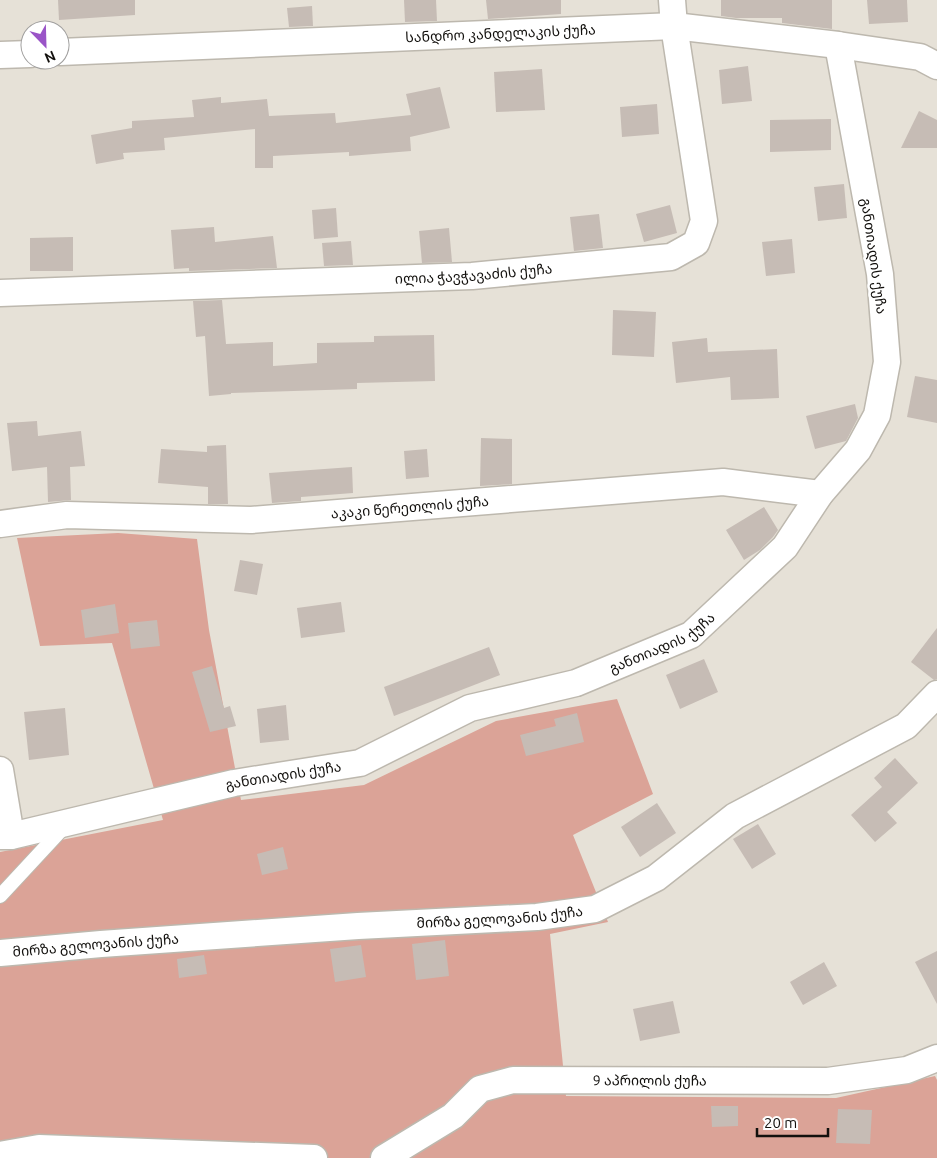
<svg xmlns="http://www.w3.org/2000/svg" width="937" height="1158" font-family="Ubuntu,'Noto Sans Georgian',sans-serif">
	<rect width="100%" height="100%" fill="#e6e1d7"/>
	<path fill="#dba397" d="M 118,533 L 197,539 L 209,630 L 241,800 L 364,785 L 496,721 L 617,699 L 653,794 L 573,835 L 608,922 L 550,934 L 566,1096 L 836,1098 L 935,1076 L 937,1080 L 937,1158 L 0,1158 L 0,852 L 163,820 L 112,643 L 40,646 L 17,538 Z"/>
	<g fill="#c6bcb5">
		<path d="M 58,0 L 135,0 L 135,15 L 59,20 Z"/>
		<path d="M 404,0 L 436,0 L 437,21 L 405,22 Z"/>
		<path d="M 486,0 L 561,0 L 561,14 L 488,19 Z"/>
		<path d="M 721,0 L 832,0 L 832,29 L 782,23 L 782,18 L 736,18 L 721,16 Z"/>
		<path d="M 867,0 L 907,0 L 908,22 L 869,24 Z"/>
		<path d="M 312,6 L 313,26 L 289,27 L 287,8 Z"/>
		<path d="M 748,66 L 752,101 L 722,104 L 719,70 Z"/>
		<path d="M 542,69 L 545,110 L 496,112 L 494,72 Z"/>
		<path d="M 440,87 L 450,128 L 410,137 L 411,151 L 349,156 L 349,152 L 273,156 L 273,168 L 255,168 L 255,129 L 164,138 L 165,150 L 123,153 L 124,159 L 96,164 L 91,135 L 132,128 L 132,121 L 194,117 L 192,100 L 221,97 L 221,103 L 267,99 L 269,116 L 335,113 L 336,123 L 411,115 L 406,94 Z"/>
		<path d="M 657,104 L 659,134 L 622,137 L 620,107 Z"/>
		<path d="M 919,111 L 937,120 L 937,148 L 901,148 Z"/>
		<path d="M 831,119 L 831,150 L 770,152 L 770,120 Z"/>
		<path d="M 844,184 L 847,218 L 818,221 L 814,187 Z"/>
		<path d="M 670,205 L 677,233 L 644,242 L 636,214 Z"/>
		<path d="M 336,208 L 338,237 L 314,239 L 312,210 Z"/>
		<path d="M 599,214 L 603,248 L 574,251 L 570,217 Z"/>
		<path d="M 214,227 L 215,242 L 273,236 L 277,268 L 189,271 L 189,268 L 174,269 L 171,230 Z"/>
		<path d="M 449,228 L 452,262 L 422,263 L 419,231 Z"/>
		<path d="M 73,237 L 73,271 L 30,271 L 30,238 Z"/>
		<path d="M 792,239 L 795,273 L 766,276 L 762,242 Z"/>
		<path d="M 351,241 L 353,265 L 324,266 L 322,243 Z"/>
		<path d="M 222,300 L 226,344 L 273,342 L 273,366 L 317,363 L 317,343 L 374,342 L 374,336 L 434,335 L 435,381 L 357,383 L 357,389 L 231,393 L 231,394 L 209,396 L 205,336 L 196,337 L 193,301 Z"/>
		<path d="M 613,310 L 656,312 L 654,357 L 612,355 Z"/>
		<path d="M 707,338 L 708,352 L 777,349 L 779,398 L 731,400 L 730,377 L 676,383 L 672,342 Z"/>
		<path d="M 915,376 L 937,380 L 937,423 L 907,417 Z"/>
		<path d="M 855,404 L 858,418 L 846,441 L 815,449 L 806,416 Z"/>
		<path d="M 37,421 L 38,436 L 81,431 L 85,466 L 70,467 L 71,500 L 48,502 L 47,467 L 12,471 L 7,423 Z"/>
		<path d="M 481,438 L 512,439 L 512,484 L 480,486 Z"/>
		<path d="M 226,445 L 228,504 L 208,504 L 208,487 L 158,483 L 161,449 L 207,452 L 207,446 Z"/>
		<path d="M 427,449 L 429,477 L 406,479 L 404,451 Z"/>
		<path d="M 352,467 L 353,493 L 301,497 L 301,501 L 272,503 L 269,473 Z"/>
		<path d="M 764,507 L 778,530 L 773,537 L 760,550 L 744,560 L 726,530 Z"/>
		<path d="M 240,560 L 263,564 L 257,595 L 234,591 Z"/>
		<path d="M 341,602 L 345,632 L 301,638 L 297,608 Z"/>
		<path d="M 115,604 L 119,633 L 85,638 L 81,610 Z"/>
		<path d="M 157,620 L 160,646 L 131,649 L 128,623 Z"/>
		<path d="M 937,628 L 937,679 L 934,680 L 911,662 Z"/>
		<path d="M 489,647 L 500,675 L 394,716 L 384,687 Z"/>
		<path d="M 704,659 L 718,692 L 680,709 L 666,675 Z"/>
		<path d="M 212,666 L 224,708 L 230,706 L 236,726 L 210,732 L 192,672 Z"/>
		<path d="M 286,705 L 289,740 L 260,743 L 257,709 Z"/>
		<path d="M 65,708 L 69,755 L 29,760 L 24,712 Z"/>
		<path d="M 577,713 L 584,742 L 526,756 L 520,735 L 556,726 L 554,719 Z"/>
		<path d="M 895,758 L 918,783 L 887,812 L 897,823 L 875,842 L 851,815 L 882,787 L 874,778 Z"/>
		<path d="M 657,803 L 676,833 L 640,857 L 621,827 Z"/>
		<path d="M 758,824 L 776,854 L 752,869 L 733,839 Z"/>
		<path d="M 283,847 L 288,869 L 262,875 L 257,854 Z"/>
		<path d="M 445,940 L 449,976 L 416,980 L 412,944 Z"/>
		<path d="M 361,945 L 366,977 L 335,982 L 330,949 Z"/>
		<path d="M 937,951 L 937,1004 L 915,962 Z"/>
		<path d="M 204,955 L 207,974 L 179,978 L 177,959 Z"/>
		<path d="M 824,962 L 837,986 L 803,1005 L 790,982 Z"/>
		<path d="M 673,1001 L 680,1033 L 640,1041 L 633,1009 Z"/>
		<path d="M 711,1106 L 738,1106 L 738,1126 L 712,1127 Z"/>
		<path d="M 838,1109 L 872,1110 L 870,1144 L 836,1143 Z"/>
	</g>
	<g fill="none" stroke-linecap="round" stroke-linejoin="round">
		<defs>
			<path id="lane" d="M 0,896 L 64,827"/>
			<g id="street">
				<path id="s1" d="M 60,52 L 674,26 L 838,45 L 920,57 L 937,66"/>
				<path d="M 0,55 L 30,54"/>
				<path id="s2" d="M 0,293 L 472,276 L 671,257 L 696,243 L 704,221 L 674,26 L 672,0"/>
				<path id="s3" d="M 0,524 L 67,515 L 251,520 L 723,482 L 820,494"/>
				<path d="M 0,770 L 11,836"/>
				<path id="s4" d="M 0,836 L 11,836 L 234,783 L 360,763 L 470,708 L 576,683 L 691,635 L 785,547 L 820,494 L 858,450 L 877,415 L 887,362 L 880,274 L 838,45"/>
				<path id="s5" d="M 0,953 L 101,944 L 358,926 L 537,917 L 595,909 L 656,878 L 735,816 L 906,726 L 937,694"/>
				<path d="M 0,1155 L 39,1148 L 314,1158"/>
				<path id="s6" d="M 384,1158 L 453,1116 L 480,1089 L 513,1080 L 828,1081 L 907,1070 L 937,1058"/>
			</g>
		</defs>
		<use href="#lane" stroke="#bdb8ae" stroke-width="16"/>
		<use href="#street" stroke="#bdb8ae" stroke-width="29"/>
		<use href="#lane" stroke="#fff" stroke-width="14"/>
		<use href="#street" stroke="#fff" stroke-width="26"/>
	</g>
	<g text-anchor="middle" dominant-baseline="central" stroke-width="5" stroke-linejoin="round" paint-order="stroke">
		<g font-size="14" fill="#12100d" stroke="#fff">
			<text stroke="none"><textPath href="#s1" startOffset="441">სანდრო კანდელაკის ქუჩა</textPath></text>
			<text transform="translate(874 256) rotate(82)">განთიადის ქუჩა</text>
			<text stroke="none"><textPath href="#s2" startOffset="474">ილია ჭავჭავაძის ქუჩა</textPath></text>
			<text stroke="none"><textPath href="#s3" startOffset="411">აკაკი წერეთლის ქუჩა</textPath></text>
			<text stroke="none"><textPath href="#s4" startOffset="695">განთიადის ქუჩა</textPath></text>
			<text stroke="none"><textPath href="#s4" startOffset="290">განთიადის ქუჩა</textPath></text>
			<text stroke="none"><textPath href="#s5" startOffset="501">მირზა გელოვანის ქუჩა</textPath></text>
			<text stroke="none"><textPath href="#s5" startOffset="96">მირზა გელოვანის ქუჩა</textPath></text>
			<text stroke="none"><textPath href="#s6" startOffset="290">9 აპრილის ქუჩა</textPath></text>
		</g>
	</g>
	<g transform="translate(45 45) rotate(157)"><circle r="24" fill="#ffffff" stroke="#a09f9e"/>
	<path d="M0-4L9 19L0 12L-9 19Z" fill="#9a54c7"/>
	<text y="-8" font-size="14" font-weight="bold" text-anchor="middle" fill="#12100d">N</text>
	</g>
	<path d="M757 1128v8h71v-8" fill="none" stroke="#12100d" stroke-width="2.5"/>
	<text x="764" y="1128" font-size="15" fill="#12100d" stroke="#ffffff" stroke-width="4" paint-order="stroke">20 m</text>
</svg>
